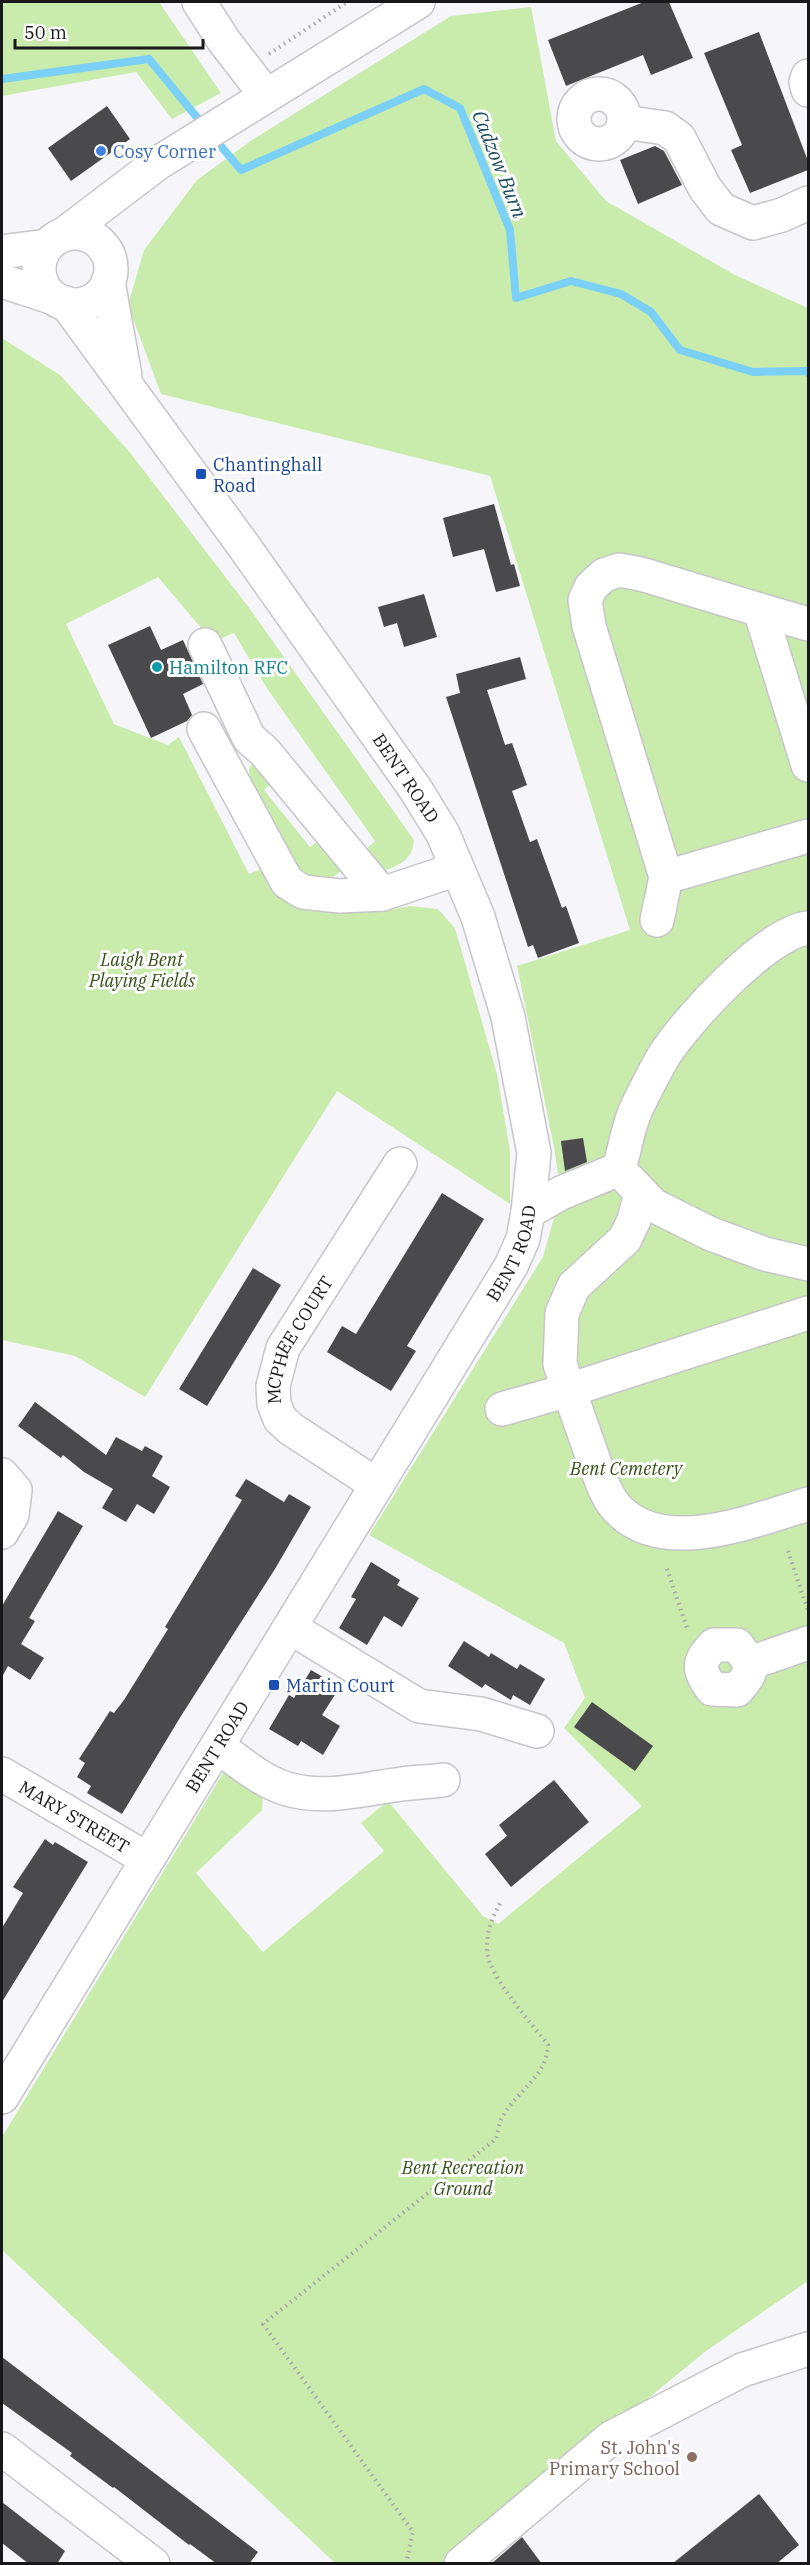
<svg xmlns="http://www.w3.org/2000/svg" width="810" height="2565" font-family="'IBM Plex Serif',serif">
	<rect width="100%" height="100%" fill="#f6f6fa"/>
	<g fill="#c9ecac">
		<path d="M 2,2 L 159,2 L 221,93 L 172,119 L 136,72 L 2,96 Z"/>
		<path d="M 531,7 L 556,141 L 606,201 L 735,275 L 808,308 L 808,2281 L 706,2351 L 447,2563 L 335,2563 L 2,2250 L 2,2137 L 228,1765 L 263,1793 L 262,1810 L 196,1873 L 263,1952 L 384,1851 L 361,1823 L 388,1801 L 483,1916 L 498,1924 L 642,1806 L 564,1728 L 585,1698 L 564,1643 L 369,1535 L 543,1257 L 561,1193 L 554,1147 L 517,966 L 630,930 L 490,476 L 161,394 L 128,305 L 144,250 L 197,180 L 252,140 L 451,16 Z"/>
		<path d="M 2,338 L 60,375 L 128,450 L 250,609 L 414,840 C 412,860 401,864 384,871 L 357,857 L 375,841 L 268,690 L 234,633 L 213,642 L 158,577 L 66,624 L 114,724 L 168,745 L 179,737 L 249,874 L 266,867 L 382,911 L 410,906 L 438,909 L 455,928 L 497,1074 L 510,1151 L 510,1204 L 337,1091 L 145,1397 L 75,1356 L 2,1340 Z"/>
		<path d="M 254,762 L 276,778 L 264,790 L 310,847 L 324,837 L 345,867 C 332,880 321,885 302,880 L 251,790 L 249,769 Z"/>
	</g>
	<g fill="none" stroke-linecap="round" stroke-linejoin="round">
		<g stroke="#7ad0f6" stroke-width="8">
			<path d="M 2,79 L 149,59 L 204,126"/>
			<path d="M 214,138 L 241,170 L 424,89 L 460,108 L 510,230 L 516,298 L 571,281 L 621,294 L 651,312 L 680,350 L 753,372 L 807,371 L 808,373"/>
		</g>
	</g>
	<g fill="#4a4a4d">
		<path d="M 644,2 L 669,2 L 693,58 L 651,75 L 643,55 L 566,86 L 548,40 Z"/>
		<path d="M 759,32 L 808,161 L 808,170 L 750,193 L 731,150 L 742,145 L 704,53 Z"/>
		<path d="M 107,106 L 130,139 L 71,181 L 48,148 Z"/>
		<path d="M 655,146 L 664,151 L 682,185 L 638,204 L 620,160 Z"/>
		<path d="M 494,504 L 511,565 L 514,564 L 520,586 L 496,592 L 484,549 L 453,557 L 443,518 Z"/>
		<path d="M 424,594 L 437,637 L 404,647 L 397,623 L 384,627 L 378,607 Z"/>
		<path d="M 150,626 L 161,650 L 183,640 L 203,684 L 183,694 L 192,715 L 187,721 L 151,738 L 108,645 Z"/>
		<path d="M 520,657 L 526,679 L 487,690 L 505,745 L 512,743 L 527,785 L 512,791 L 530,842 L 537,839 L 562,908 L 566,906 L 579,943 L 538,958 L 533,945 L 528,947 L 446,697 L 460,693 L 456,674 Z"/>
		<path d="M 583,1138 L 587,1162 L 565,1171 L 561,1141 Z"/>
		<path d="M 442,1193 L 484,1219 L 407,1346 L 416,1351 L 391,1391 L 327,1352 L 342,1326 L 356,1334 Z"/>
		<path d="M 253,1268 L 281,1285 L 207,1406 L 179,1389 Z"/>
		<path d="M 35,1402 L 106,1455 L 116,1437 L 142,1451 L 145,1446 L 163,1456 L 152,1476 L 170,1487 L 154,1514 L 137,1504 L 126,1522 L 102,1508 L 113,1489 L 84,1472 L 63,1455 L 61,1458 L 18,1426 Z"/>
		<path d="M 246,1479 L 284,1502 L 289,1494 L 311,1507 L 275,1569 L 181,1716 L 122,1814 L 87,1793 L 91,1786 L 77,1777 L 85,1763 L 79,1759 L 110,1711 L 114,1713 L 124,1700 L 168,1629 L 165,1627 L 242,1500 L 235,1496 Z"/>
		<path d="M 58,1511 L 83,1526 L 29,1618 L 35,1621 L 21,1644 L 44,1658 L 30,1680 L 8,1666 L 2,1677 L 2,1606 Z"/>
		<path d="M 371,1562 L 400,1580 L 397,1585 L 419,1598 L 402,1627 L 384,1616 L 367,1645 L 339,1628 L 356,1599 L 351,1597 Z"/>
		<path d="M 464,1641 L 489,1657 L 491,1653 L 517,1669 L 520,1664 L 545,1679 L 530,1705 L 513,1695 L 511,1700 L 485,1684 L 482,1688 L 448,1666 Z"/>
		<path d="M 311,1670 L 340,1687 L 322,1715 L 340,1726 L 323,1755 L 301,1741 L 298,1746 L 269,1729 L 289,1695 L 294,1698 Z"/>
		<path d="M 592,1702 L 653,1746 L 635,1771 L 574,1727 Z"/>
		<path d="M 554,1780 L 589,1822 L 511,1887 L 485,1854 L 507,1836 L 499,1825 Z"/>
		<path d="M 45,1839 L 53,1845 L 55,1842 L 88,1862 L 2,2002 L 2,1928 L 23,1893 L 13,1887 Z"/>
		<path d="M 2,2357 L 258,2552 L 249,2564 L 217,2564 L 190,2544 L 189,2545 L 114,2487 L 113,2488 L 70,2456 L 72,2453 L 2,2403 Z"/>
		<path d="M 759,2494 L 799,2545 L 776,2564 L 672,2564 Z"/>
		<path d="M 2,2502 L 65,2551 L 57,2564 L 29,2564 L 2,2543 Z"/>
		<path d="M 522,2537 L 542,2564 L 491,2564 Z"/>
	</g>
	<g fill="none" stroke-linecap="round" stroke-linejoin="round">
		<defs>
			<g id="minor">
				<path d="M 199,2 L 224,41 L 265,94"/>
				<path d="M 808,76 L 806,82 L 808,90"/>
				<circle cx="599" cy="119" r="25"/>
				<path d="M 624,122 L 665,128 L 679,138 L 705,188 L 721,209 L 753,223 L 782,215 L 808,203"/>
				<path d="M 108,282 L 125,376"/>
				<path d="M 760,610 L 808,624"/>
				<path d="M 205,645 L 249,738 L 264,751 L 382,894"/>
				<path d="M 204,729 L 287,882 L 303,892 L 340,896 L 382,894 L 457,869"/>
				<path d="M 808,765 L 760,610 L 641,574 L 619,570 L 604,575 L 591,587 L 585,600 L 589,626 L 666,877 L 808,836"/>
				<path d="M 657,920 L 666,877"/>
				<path d="M 619,1169 C 625,1149 628,1126 637,1107 C 646,1089 655,1070 665,1054 C 688,1019 766,933 808,928"/>
				<path d="M 628,1179 L 653,1205 L 711,1234 L 765,1254 L 808,1264"/>
				<path d="M 528,1212 L 561,1193 L 619,1169"/>
				<path d="M 808,1313 L 569,1390 C 578,1415 586,1439 595,1464 C 600,1476 604,1491 612,1502 C 655,1561 752,1521 808,1504"/>
				<path d="M 502,1409 L 569,1390 L 560,1364 L 562,1313 L 574,1286 L 625,1239 L 634,1220 L 641,1193"/>
				<path d="M 2,1475 L 15,1490 L 12,1515 L 2,1532"/>
				<path id="s1" d="M 377,1485 L 291,1429 L 280,1419 L 274,1404 L 273,1386 L 283,1348 L 400,1164"/>
				<path d="M 291,1628 L 419,1706 L 481,1714 L 537,1731"/>
				<path d="M 714,1645 L 737,1645 C 753,1667 756,1668 737,1690 L 712,1689 C 698,1669 697,1663 714,1645 Z"/>
				<path d="M 750,1663 L 808,1643"/>
				<path d="M 218,1746 C 238,1761 260,1780 284,1788 C 324,1801 362,1789 402,1784 C 416,1782 429,1782 443,1780"/>
				<path id="s2" d="M 2,1774 L 147,1859"/>
				<path id="s3" d="M 2,2097 L 511,1266 L 523,1239 L 528,1212 L 534,1153 L 508,1017 L 478,917 L 443,834 L 416,790 L 243,545 L 66,303"/>
				<path d="M 2,2449 L 153,2564"/>
				<path d="M 461,2564 L 611,2438 L 742,2370 L 808,2349"/>
			</g>
			<g id="major">
				<circle cx="75" cy="269" r="36"/>
				<path d="M 63,235 L 158,163 L 418,2"/>
				<path d="M 2,252 L 47,246"/>
				<path d="M 2,281 L 54,298"/>
			</g>
		</defs>
		<use href="#minor" stroke="#c6c6ca" stroke-width="36"/>
		<use href="#major" stroke="#c6c6ca" stroke-width="36"/>
		<g stroke="#a5a5a9" stroke-width="4" stroke-dasharray="1.5 4.5" stroke-linecap="butt">
			<path d="M 269,54 L 347,2"/>
			<path d="M 788,1551 L 808,1611"/>
			<path d="M 667,1569 L 688,1631"/>
			<path d="M 406,2564 L 413,2532 L 263,2324 L 496,2139 C 498,2132 499,2122 503,2116 C 517,2091 547,2076 548,2045 C 532,2024 488,1975 487,1951 C 486,1933 492,1917 501,1902"/>
		</g>
		<use href="#minor" stroke="#fff" stroke-width="33"/>
		<use href="#major" stroke="#fff" stroke-width="33"/>
	</g>
	<circle fill="#3f7fe0" stroke="#fff" stroke-width="2" cx="101" cy="151" r="6"/>
	<g fill="#1a4fb4" stroke="#fff" stroke-width="2">
		<rect x="195" y="468" width="12" height="12" rx="3"/>
		<rect x="268" y="1679" width="12" height="12" rx="3"/>
	</g>
	<circle fill="#0f9aa8" stroke="#fff" stroke-width="2" cx="157" cy="667" r="6"/>
	<circle fill="#8d6e63" stroke="#fff" stroke-width="2" cx="692" cy="2457" r="6"/>
	<g text-anchor="middle" dominant-baseline="central" stroke-width="6" stroke-linejoin="round" paint-order="stroke">
		<g font-size="18" fill="#366cbe" stroke="#fff" text-anchor="start">
			<text x="113" y="151">Cosy Corner</text>
		</g>
		<g font-size="18" fill="#164399" stroke="#fff" text-anchor="start">
			<text x="213" y="464">Chantinghall<tspan x="213" dy="21">Road</tspan></text>
			<text x="286" y="1685">Martin Court</text>
		</g>
		<g font-size="18" fill="#0d838f" stroke="#fff" text-anchor="start">
			<text x="169" y="667">Hamilton RFC</text>
		</g>
		<g font-size="18" fill="#18181a" stroke="#fff">
			<text transform="translate(406 778) rotate(56)">BENT ROAD</text>
			<text stroke="none"><textPath href="#s3" startOffset="987">BENT ROAD</textPath></text>
			<text stroke="none"><textPath href="#s1" startOffset="204">MCPHEE COURT</textPath></text>
			<text stroke="none"><textPath href="#s3" startOffset="411">BENT ROAD</textPath></text>
			<text stroke="none"><textPath href="#s2" startOffset="84">MARY STREET</textPath></text>
		</g>
		<g font-size="18" font-style="italic" fill="#345014" stroke="#fff">
			<text x="142" y="959">Laigh Bent<tspan x="142" dy="21">Playing Fields</tspan></text>
			<text x="626" y="1468">Bent Cemetery</text>
			<text x="463" y="2167">Bent Recreation<tspan x="463" dy="21">Ground</tspan></text>
		</g>
		<g font-size="18" fill="#785e54" stroke="#fff" text-anchor="end">
			<text x="680" y="2447">St. John's<tspan x="680" dy="21">Primary School</tspan></text>
		</g>
		<g font-size="20" font-style="italic" fill="#17485c" stroke="#fff">
			<text transform="translate(500 164) rotate(68)">Cadzow Burn</text>
		</g>
	</g>
	<rect width="810" height="2565" fill="none" stroke="#18181a" stroke-width="6"/>
	<path d="M15 39v9h188v-9" fill="none" stroke="#18181a" stroke-width="3"/>
	<text x="24" y="39" font-size="18" fill="#18181a" stroke="#ffffff" stroke-width="4.5" paint-order="stroke">50 m</text>
</svg>
